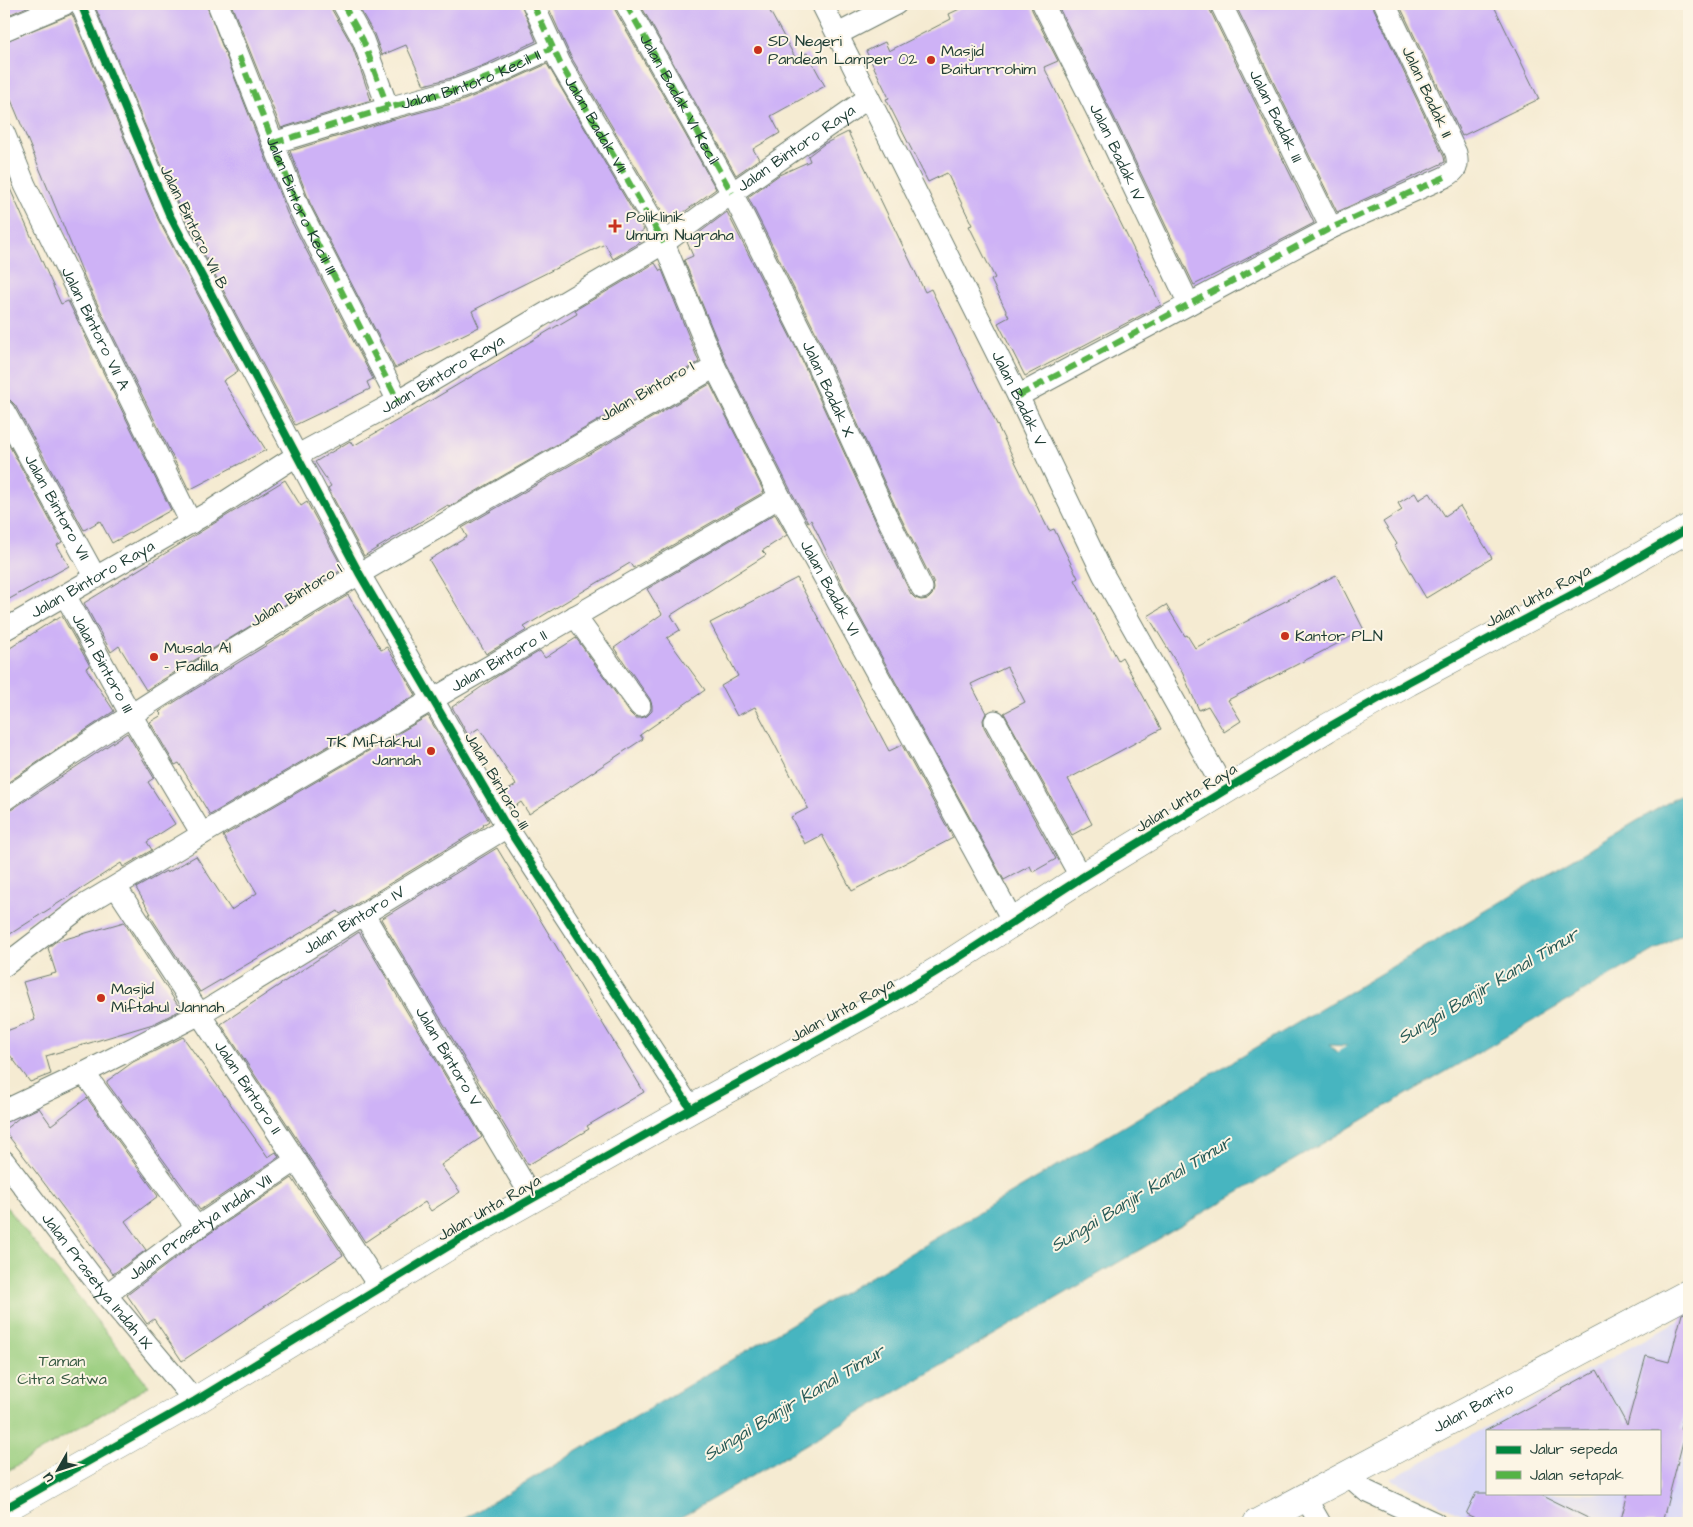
<svg xmlns="http://www.w3.org/2000/svg" width="1693" height="1527" font-family="'Architects Daughter',sans-serif">
	<rect width="100%" height="100%" fill="#fcf5e5"/>
	<filter id="ink" filterUnits="userSpaceOnUse"><feTurbulence type="fractalNoise" baseFrequency=".02" numOctaves="2"/><feDisplacementMap in="SourceGraphic" scale="10" xChannelSelector="R" yChannelSelector="G"/><feConvolveMatrix kernelMatrix="1 2 1 2 8 2 1 2 1" color-interpolation-filters="sRGB"/></filter>
	<filter id="wash" filterUnits="userSpaceOnUse"><feTurbulence type="fractalNoise" baseFrequency=".0096" numOctaves="4" result="noise"/><feDisplacementMap in="SourceGraphic" scale="20" xChannelSelector="R" yChannelSelector="G"/><feGaussianBlur stdDeviation="1.12" result="paint"/><feColorMatrix in="noise" values="0 0 0 0 0 0 0 0 0 0 0 0 0 0 0 0 0 1.4 0 .05"/><feComposite in="paint" operator="in"/></filter>
	<g filter="url(#wash)">
		<rect width="100%" height="100%" fill="#f5ebd2"/>
		<path fill="#d8d7f8" fill-rule="evenodd" d="M 1689,1315 L 1689,1452 L 1677,1523 L 1478,1523 L 1391,1479 ZM 1487,1431 L 1659,1431 L 1659,1493 L 1487,1493 Z"/>
		<path fill="#99cd7e" stroke="#5c8559" d="M 4,1204 L 149,1386 L 4,1473 Z"/>
		<path fill="#47b5c0" stroke="#33797a" fill-rule="evenodd" d="M 1689,790 L 1689,930 L 671,1523 L 457,1523 ZM 1358,1040 L 1370,1045 L 1349,1069 L 1297,1100 L 1289,1100 L 1316,1069 L 1328,1066 L 1338,1053 L 1329,1045 L 1348,1046 Z"/>
		<g fill="none" stroke-linecap="round" stroke-linejoin="round">
			<path stroke="#47b5c0" stroke-width="42" d="M 1270,1117 L 1391,1044"/>
		</g>
		<g id="blocks">
			<g fill="#ceb2f6">
				<path d="M 4,4 L 34,4 L 4,17 Z"/>
				<path d="M 94,4 L 206,4 L 287,213 L 373,379 L 367,382 L 370,389 L 295,425 L 180,209 Z"/>
				<path d="M 231,4 L 331,4 L 332,10 L 352,45 L 371,100 L 281,128 Z"/>
				<path d="M 357,4 L 521,4 L 536,41 L 489,63 L 451,78 L 424,85 L 406,45 L 382,55 L 374,34 Z"/>
				<path d="M 547,4 L 614,4 L 615,10 L 716,189 L 676,218 L 674,214 L 666,218 L 571,57 Z"/>
				<path d="M 640,4 L 766,4 L 796,59 L 807,53 L 825,86 L 771,116 L 780,133 L 753,149 L 759,159 L 736,175 Z"/>
				<path d="M 970,4 L 1031,4 L 1032,10 L 1058,61 L 1044,67 L 1161,305 L 1025,376 L 998,323 L 1009,317 L 991,280 L 995,278 L 969,226 L 972,225 L 947,173 L 928,182 L 886,99 L 889,98 L 866,51 L 885,42 L 889,51 L 951,19 L 949,14 Z"/>
				<path d="M 1057,4 L 1209,4 L 1210,10 L 1314,223 L 1242,261 L 1194,285 L 1114,117 Z"/>
				<path d="M 1235,4 L 1373,4 L 1374,9 L 1444,157 L 1445,162 L 1337,212 Z"/>
				<path d="M 1399,4 L 1493,4 L 1539,99 L 1462,136 Z"/>
				<path d="M 72,14 L 158,219 L 238,371 L 223,381 L 266,450 L 189,490 L 87,283 L 4,83 L 4,42 Z"/>
				<path d="M 547,64 L 644,230 L 638,234 L 642,241 L 613,259 L 605,244 L 506,293 L 472,311 L 479,327 L 395,368 L 310,203 L 290,151 L 391,120 L 459,102 L 499,86 Z"/>
				<path d="M 848,132 L 925,292 L 931,289 L 1049,531 L 1054,529 L 1078,578 L 1075,580 L 1118,660 L 1122,657 L 1161,729 L 1068,779 L 1092,824 L 1072,835 L 1004,713 L 1025,702 L 1007,667 L 971,684 L 986,713 L 983,720 L 984,727 L 1056,859 L 1033,872 L 1030,866 L 1004,880 L 844,588 L 811,520 L 808,522 L 791,491 L 726,362 L 684,260 L 693,256 L 687,242 L 727,212 L 798,352 L 875,520 L 911,594 L 915,598 L 921,600 L 928,599 L 932,595 L 934,589 L 933,582 L 897,510 L 820,341 L 748,197 L 779,175 L 810,161 L 808,156 L 824,144 Z"/>
				<path d="M 4,175 L 61,304 L 68,301 L 171,510 L 112,543 L 100,521 L 84,530 L 15,405 L 10,400 L 4,399 Z"/>
				<path d="M 655,263 L 660,271 L 662,270 L 699,362 L 449,507 L 448,505 L 364,556 L 328,488 L 331,486 L 315,462 L 350,441 L 353,446 L 398,420 L 577,314 L 575,310 Z"/>
				<path d="M 710,384 L 764,492 L 633,568 L 630,563 L 524,627 L 527,630 L 486,654 L 429,560 L 467,537 L 462,528 Z"/>
				<path d="M 4,436 L 62,542 L 57,545 L 69,566 L 4,602 Z"/>
				<path d="M 285,480 L 301,506 L 307,502 L 343,569 L 146,690 L 119,646 L 111,652 L 84,603 Z"/>
				<path d="M 1415,493 L 1419,500 L 1430,493 L 1445,516 L 1460,506 L 1492,558 L 1426,598 L 1395,546 L 1397,544 L 1383,522 L 1402,510 L 1398,503 Z"/>
				<path d="M 775,514 L 787,535 L 762,551 L 766,555 L 671,615 L 680,630 L 667,638 L 705,690 L 640,735 L 643,739 L 529,814 L 521,802 L 511,809 L 502,794 L 516,785 L 479,728 L 468,735 L 452,707 L 499,675 L 540,651 L 545,658 L 576,638 L 630,713 L 635,718 L 641,718 L 647,716 L 652,711 L 652,705 L 650,699 L 614,648 L 662,614 L 647,589 Z"/>
				<path d="M 1336,575 L 1364,630 L 1228,700 L 1241,721 L 1224,732 L 1208,706 L 1199,710 L 1182,672 L 1148,616 L 1166,605 L 1185,636 L 1187,635 L 1195,648 Z"/>
				<path d="M 797,578 L 889,751 L 902,745 L 953,838 L 852,891 L 822,835 L 805,844 L 791,817 L 808,808 L 755,707 L 737,716 L 721,686 L 738,676 L 710,623 Z"/>
				<path d="M 348,595 L 381,650 L 387,647 L 416,695 L 210,815 L 179,763 L 175,765 L 150,722 L 162,715 L 159,712 L 184,696 Z"/>
				<path d="M 62,616 L 90,666 L 86,668 L 114,711 L 4,785 L 4,652 L 55,619 L 56,620 Z"/>
				<path d="M 428,716 L 489,821 L 483,825 L 484,826 L 340,914 L 338,911 L 200,992 L 149,914 L 151,914 L 136,888 L 166,871 L 167,873 L 196,856 L 231,910 L 257,893 L 223,836 Z"/>
				<path d="M 127,733 L 154,778 L 148,782 L 175,824 L 147,842 L 152,850 L 123,867 L 121,863 L 4,938 L 4,812 L 11,810 Z"/>
				<path d="M 497,848 L 644,1092 L 587,1126 L 589,1129 L 528,1165 L 381,919 Z"/>
				<path d="M 124,922 L 181,1010 L 153,1024 L 46,1056 L 51,1074 L 30,1082 L 4,1047 L 4,1032 L 35,1020 L 23,982 L 56,973 L 48,948 L 55,942 Z"/>
				<path d="M 359,932 L 482,1137 L 441,1165 L 460,1192 L 431,1211 L 425,1202 L 365,1242 L 221,1024 Z"/>
				<path d="M 183,1037 L 268,1157 L 276,1152 L 279,1157 L 200,1210 L 107,1083 L 107,1081 L 133,1062 Z"/>
				<path d="M 87,1098 L 158,1196 L 125,1221 L 146,1250 L 113,1274 L 4,1130 L 20,1117 L 39,1108 L 51,1125 Z"/>
				<path d="M 292,1178 L 343,1255 L 182,1361 L 154,1319 L 147,1324 L 127,1295 L 194,1244 Z"/>
				<path d="M 1687,1312 L 1689,1312 L 1689,1396 L 1680,1429 L 1686,1430 L 1662,1523 L 1620,1523 L 1628,1493 L 1659,1493 L 1659,1431 L 1485,1431 L 1597,1370 L 1627,1425 L 1646,1356 L 1669,1362 L 1682,1314 Z"/>
				<path d="M 1476,1493 L 1537,1493 L 1598,1523 L 1486,1523 L 1466,1514 Z"/>
			</g>
		</g>
	</g>
	<g filter="url(#ink)">
		<use href="#blocks" fill-opacity="0" stroke="#6a7a6b" stroke-width="1"/>
		<g fill="none" stroke-linecap="round" stroke-linejoin="round">
			<defs>
				<g id="street">
					<path d="M 81,4 L 169,214 L 359,573 L 507,827 L 691,1109"/>
					<path id="s1" d="M 218,4 L 299,208 L 398,401"/>
					<path d="M 343,4 L 363,40 L 388,108"/>
					<path id="s2" d="M 533,4 L 560,63 L 659,231 L 715,367 L 780,497 L 1014,923"/>
					<path id="s3" d="M 626,4 L 732,193 L 809,347 L 886,515 L 922,588"/>
					<path id="s4" d="M 822,4 L 1018,396 L 1103,574 L 1225,791"/>
					<path id="s5" d="M 1043,4 L 1103,123 L 1189,304"/>
					<path id="s6" d="M 1221,4 L 1331,228"/>
					<path d="M 4,30 L 65,4"/>
					<path d="M 838,34 L 896,4"/>
					<path id="s7" d="M 4,133 L 25,185 L 191,523"/>
					<path id="s8" d="M 273,143 L 388,108 L 455,90 L 494,75 L 552,48"/>
					<path d="M 1018,396 L 1331,228 L 1445,177 C 1457,171 1459,166 1456,153 L 1385,4"/>
					<path id="s9" d="M 4,411 L 96,578"/>
					<path id="s10" d="M 65,595 L 131,715 L 202,834"/>
					<path d="M 575,616 L 640,706"/>
					<path id="s11" d="M 4,630 L 211,511 L 296,456 L 398,401 L 664,243 L 732,193 L 868,98"/>
					<path d="M 995,721 L 1081,878"/>
					<path d="M 4,800 C 232,642 475,506 715,367"/>
					<path id="s12" d="M 116,887 L 380,1288"/>
					<path id="s13" d="M 364,915 L 533,1199"/>
					<path id="s14" d="M 4,966 L 81,907 L 224,821 L 780,497"/>
					<path d="M 84,1073 L 197,1228"/>
					<path id="s15" d="M 4,1111 L 84,1073 L 200,1014 L 507,827"/>
					<path id="s16" d="M 4,1161 L 106,1295 L 195,1401"/>
					<path id="s17" d="M 106,1295 L 187,1234 L 295,1161"/>
					<path d="M 1348,1475 L 1366,1491 L 1435,1523"/>
					<path d="M 1305,1497 L 1320,1523"/>
				</g>
				<g id="secondary">
					<path d="M 4,1509 L 195,1401 L 457,1241 L 691,1109 L 886,1002 L 944,967 L 1081,878 L 1327,728 L 1408,682 L 1603,578 L 1689,528"/>
					<path id="s18" d="M 1257,1523 L 1689,1293"/>
				</g>
			</defs>
			<use href="#street" stroke="#6a7a6b" stroke-width="23"/>
			<use href="#secondary" stroke="#6a7a6b" stroke-width="29"/>
			<use href="#street" stroke="#fff" stroke-width="21"/>
			<use href="#secondary" stroke="#fff" stroke-width="28"/>
			<g stroke="#55b346" stroke-width="6" stroke-dasharray="12 6" stroke-linecap="butt">
				<path d="M 343,4 L 363,40 L 388,108"/>
				<path id="s19" d="M 533,4 L 560,63 L 664,243"/>
				<path id="s20" d="M 626,4 L 732,193"/>
				<path d="M 239,56 L 299,208 L 398,401"/>
				<path d="M 273,143 L 388,108 L 455,90 L 494,75 L 552,48"/>
				<path d="M 1018,396 L 1331,228 L 1445,177"/>
			</g>
			<defs>
				<g id="cycleway">
					<path d="M 81,4 L 169,214 L 359,573 L 507,827 L 691,1109"/>
					<path d="M 4,1509 L 195,1401 L 457,1241 L 691,1109 L 886,1002 L 944,967 L 1081,878 L 1327,728 L 1408,682 L 1603,578 L 1689,528"/>
				</g>
			</defs>
			<use href="#cycleway" stroke="#fcf5e5" stroke-width="11"/>
			<use href="#cycleway" stroke="#00873e" stroke-width="8"/>
		</g>
	</g>
	<g fill="#c8321e" stroke="#fcf5e5" stroke-width="2">
		<circle cx="758" cy="50" r="5"/>
		<circle cx="931" cy="60" r="5"/>
		<path d="M612.5 218.5h5v5h5v5h-5v5h-5v-5h-5v-5h5z"/>
		<circle cx="1285" cy="636" r="5"/>
		<circle cx="154" cy="657" r="5"/>
		<circle cx="431" cy="751" r="5"/>
		<circle cx="101" cy="998" r="5"/>
	</g>
	<g text-anchor="middle" dominant-baseline="central" stroke-width="4" stroke-linejoin="round" paint-order="stroke">
		<g font-size="16" fill="#1f3d34" stroke="#fcf5e5" text-anchor="start">
			<text x="768" y="41">SD Negeri<tspan x="768" dy="18">Pandean Lamper 02</tspan></text>
			<text x="941" y="51">Masjid<tspan x="941" dy="18">Baiturrrohim</tspan></text>
			<text x="626" y="217">Poliklinik<tspan x="626" dy="18">Umum Nugraha</tspan></text>
			<text x="1295" y="636">Kantor PLN</text>
			<text x="164" y="648">Musala Al<tspan x="164" dy="18">- Fadilla</tspan></text>
			<text x="421" y="742" text-anchor="end">TK Miftakhul<tspan x="421" dy="18">Jannah</tspan></text>
			<text x="111" y="989">Masjid<tspan x="111" dy="18">Miftahul Jannah</tspan></text>
		</g>
		<g font-size="16" fill="#1f3d34" stroke="#fcf5e5">
			<text stroke="none"><textPath href="#s8" startOffset="208">Jalan Bintoro Kecil II</textPath></text>
			<text transform="translate(1427 92) rotate(65)">Jalan Badak II</text>
			<text stroke="none"><textPath href="#s20" startOffset="109">Jalan Badak VI Kecil</textPath></text>
			<text stroke="none"><textPath href="#s6" startOffset="125">Jalan Badak III</textPath></text>
			<text stroke="none"><textPath href="#s19" startOffset="136">Jalan Badak VII</textPath></text>
			<text stroke="none"><textPath href="#s11" startOffset="928">Jalan Bintoro Raya</textPath></text>
			<text stroke="none"><textPath href="#s5" startOffset="166">Jalan Badak IV</textPath></text>
			<text stroke="none"><textPath href="#s1" startOffset="218">Jalan Bintoro Kecil III</textPath></text>
			<text transform="translate(194 227) rotate(64)">Jalan Bintoro VII B</text>
			<text stroke="none"><textPath href="#s7" startOffset="216">Jalan Bintoro VII A</textPath></text>
			<text stroke="none"><textPath href="#s11" startOffset="508">Jalan Bintoro Raya</textPath></text>
			<text stroke="none"><textPath href="#s3" startOffset="435">Jalan Badak X</textPath></text>
			<text transform="translate(647 391) rotate(-30)">Jalan Bintoro I</text>
			<text stroke="none"><textPath href="#s4" startOffset="441">Jalan Badak V</textPath></text>
			<text stroke="none"><textPath href="#s9" startOffset="110">Jalan Bintoro VII</textPath></text>
			<text stroke="none"><textPath href="#s11" startOffset="102">Jalan Bintoro Raya</textPath></text>
			<text stroke="none"><textPath href="#s2" startOffset="656">Jalan Badak VI</textPath></text>
			<text transform="translate(296 595) rotate(-32)">Jalan Bintoro I</text>
			<text transform="translate(1538 596) rotate(-28)">Jalan Unta Raya</text>
			<text stroke="none"><textPath href="#s14" startOffset="582">Jalan Bintoro II</textPath></text>
			<text stroke="none"><textPath href="#s10" startOffset="78">Jalan Bintoro III</textPath></text>
			<text transform="translate(497 781) rotate(59)">Jalan Bintoro III</text>
			<text transform="translate(1186 798) rotate(-32)">Jalan Unta Raya</text>
			<text stroke="none"><textPath href="#s15" startOffset="399">Jalan Bintoro IV</textPath></text>
			<text transform="translate(842 1010) rotate(-29)">Jalan Unta Raya</text>
			<text stroke="none"><textPath href="#s13" startOffset="165">Jalan Bintoro V</textPath></text>
			<text stroke="none"><textPath href="#s12" startOffset="240">Jalan Bintoro II</textPath></text>
			<text transform="translate(489 1208) rotate(-30)">Jalan Unta Raya</text>
			<text stroke="none"><textPath href="#s17" startOffset="116">Jalan Prasetya Indah VII</textPath></text>
			<text stroke="none"><textPath href="#s16" startOffset="152">Jalan Prasetya Indah IX</textPath></text>
			<text stroke="none"><textPath href="#s18" startOffset="245">Jalan Barito</textPath></text>
		</g>
		<g font-size="16" fill="#375a43" stroke="#fcf5e5">
			<text x="62" y="1361">Taman<tspan x="62" dy="18">Citra Satwa</tspan></text>
		</g>
		<g font-size="18" font-style="italic" fill="#295b57" stroke="#fcf5e5">
			<text transform="translate(1488 986) rotate(-31)">Sungai Banjir Kanal Timur</text>
			<text transform="translate(1141 1194) rotate(-31)">Sungai Banjir Kanal Timur</text>
			<text transform="translate(794 1403) rotate(-31)">Sungai Banjir Kanal Timur</text>
		</g>
	</g>
	<rect width="1693" height="1527" fill="none" stroke="#fcf5e5" stroke-width="20"/>
	<rect x="1486" y="1430" width="175" height="65" fill="#fcf5e5" stroke="#a4ab9e"/>
	<rect x="1496" y="1446" width="25" height="8" fill="#00873e" stroke="#a4ab9e"/>
	<text x="1530" y="1454" font-size="15" fill="#1f3d34">Jalur sepeda</text>
	<rect x="1496" y="1471" width="25" height="8" fill="#55b346" stroke="#a4ab9e"/>
	<text x="1530" y="1480" font-size="15" fill="#1f3d34">Jalan setapak</text>
	<g transform="translate(58 1470) rotate(231)" stroke="#fcf5e5" stroke-width="4" paint-order="stroke">
	<path d="M0-4L9 19L0 12L-9 19Z" fill="#1f3d34"/>
	<text y="-8" font-size="14" font-weight="bold" text-anchor="middle" fill="#1f3d34">U</text>
	</g>
</svg>
